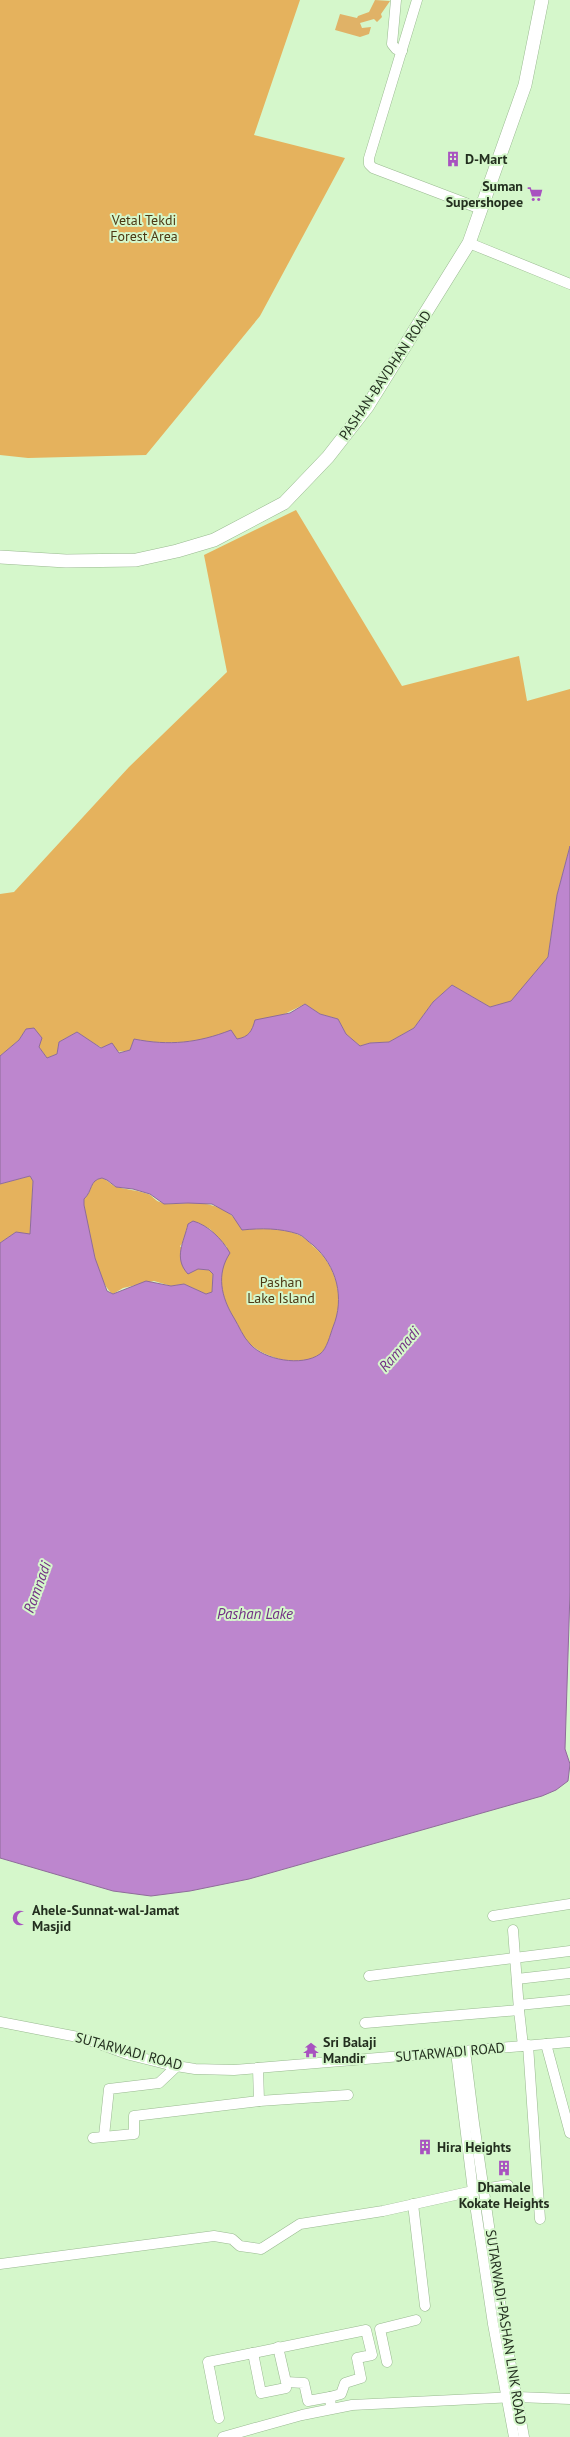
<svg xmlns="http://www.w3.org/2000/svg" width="570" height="2437" font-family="'PT Sans',sans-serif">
	<rect width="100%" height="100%" fill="#d5f7cb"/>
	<path fill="#e0b267" d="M 375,0 L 390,1 L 381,14 L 382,17 L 377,22 L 374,19 L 360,23 L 362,28 L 371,27 L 369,34 L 360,37 L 335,30 L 340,14 L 357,18 L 358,16 L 369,12 Z"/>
	<g fill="#e5b25d">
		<path d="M 0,0 L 300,0 L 254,135 L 345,158 L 260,316 L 146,455 L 28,458 L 0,455 Z"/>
		<path d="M 296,510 L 402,686 L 519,656 L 527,701 L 570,689 L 570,846 L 557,895 L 548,957 L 511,1002 L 490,1007 L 452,985 L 433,1002 L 414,1028 L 389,1042 L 370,1043 L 360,1046 L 346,1034 L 338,1019 L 320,1014 L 305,1004 L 252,1030 L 246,1037 L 237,1040 L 231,1031 C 198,1043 169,1046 134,1039 L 130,1050 C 109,1056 95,1044 77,1032 L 59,1042 L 57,1054 L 47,1058 L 26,1029 L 19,1040 L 0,1056 L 0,894 L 14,892 L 129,767 L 227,672 L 204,555 Z"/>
		<path d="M 30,1176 L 33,1181 L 30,1235 L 16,1232 L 0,1243 L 0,1184 Z"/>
		<path d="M 102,1178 C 108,1180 112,1186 117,1187 C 128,1190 137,1190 148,1194 C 152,1195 155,1201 160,1202 C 170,1206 178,1203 188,1203 C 210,1202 233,1208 242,1230 C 261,1228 280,1227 299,1235 C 304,1237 309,1242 313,1246 C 337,1266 345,1298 333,1328 C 330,1335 327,1350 319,1355 C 299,1368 269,1359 251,1345 C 242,1338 222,1298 221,1286 C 219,1273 226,1260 227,1247 L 210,1229 L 199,1223 L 188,1224 L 184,1242 L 180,1246 L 198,1269 L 209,1270 L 213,1274 L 212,1292 L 206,1294 L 184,1284 L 171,1286 L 154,1281 L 123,1288 L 113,1294 C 97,1285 87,1223 84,1205 L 84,1199 C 93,1191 89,1180 102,1178 Z"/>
	</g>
	<path fill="#bd86ce" stroke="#8f6c9a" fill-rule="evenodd" d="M 570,846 L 570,1592 L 565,1749 L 570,1764 L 568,1781 L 556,1790 L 542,1796 L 249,1879 L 190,1891 L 151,1896 L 113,1891 L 0,1858 L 0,1243 L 16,1232 L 30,1234 L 33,1181 L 30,1176 L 0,1184 L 0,1056 L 19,1040 L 26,1029 L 34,1028 L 42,1038 L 39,1047 L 47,1058 L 57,1054 L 59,1042 L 77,1032 L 101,1048 L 112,1043 L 119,1053 L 130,1050 L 134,1039 C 169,1046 198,1043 231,1030 L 237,1039 C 249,1037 252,1031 255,1020 L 290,1013 L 305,1004 L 320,1014 L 338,1019 L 346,1034 L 360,1046 L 370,1043 L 389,1042 L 414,1028 L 433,1002 L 452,985 L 490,1007 L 511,1001 L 548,957 L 557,895 ZM 102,1178 L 107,1180 L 116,1187 L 133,1189 L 150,1194 L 164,1204 L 188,1203 L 212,1204 L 232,1215 L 242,1230 C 261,1228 280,1228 298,1234 C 304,1236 308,1242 313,1245 C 337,1266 345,1298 333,1327 C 330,1335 327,1349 320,1354 C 302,1367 264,1360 250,1344 C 243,1337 239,1326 234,1318 C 221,1297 216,1274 230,1253 C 222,1239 208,1225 193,1221 L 188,1224 C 184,1242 173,1258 188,1274 L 198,1269 L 209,1270 L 213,1274 L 212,1292 L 206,1294 L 184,1284 L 171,1286 L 146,1281 L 113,1294 L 107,1291 L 95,1258 L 84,1205 L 84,1199 C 93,1191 89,1180 102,1178 Z"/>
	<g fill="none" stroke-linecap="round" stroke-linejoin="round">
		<defs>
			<g id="minor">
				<path d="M 396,0 L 392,44 L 396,49 L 402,51"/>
				<path d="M 417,0 L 369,158 L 369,164 L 373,168 L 481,209"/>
				<path d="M 469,243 L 570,284"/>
				<path d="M 493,1916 L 570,1904"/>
				<path d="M 513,1930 L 519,2010"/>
				<path d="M 369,1976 L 570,1951"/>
				<path d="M 517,1979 L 570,1973"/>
				<path d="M 519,2005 L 570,2000"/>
				<path d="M 0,2022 L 83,2038 L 130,2055 L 170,2065 L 195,2069 L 234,2070 L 570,2042"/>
				<path d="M 365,2023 L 519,2010 L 523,2046"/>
				<path d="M 546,2044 L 570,2133"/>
				<path d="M 528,2045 L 540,2219"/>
				<path d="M 465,2051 L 474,2123 L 503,2322 L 524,2437"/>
				<path d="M 456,2052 L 473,2191 L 493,2324 L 514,2437"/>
				<path d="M 258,2068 L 259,2101"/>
				<path d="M 104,2136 L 109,2089 L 159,2083 L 177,2066"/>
				<path d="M 93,2138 L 134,2134 L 134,2116 L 259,2101 L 348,2095"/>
				<path d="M 483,2189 L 508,2185"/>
				<path d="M 413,2204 L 425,2306"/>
				<path d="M 0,2264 L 214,2236 L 232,2239 L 240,2246 L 261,2249 L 300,2224 L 383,2211 L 473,2191"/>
				<path d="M 278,2347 L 286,2382 L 304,2383 L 308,2401 L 330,2397"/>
				<path d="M 253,2353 L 366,2330 L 372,2355 L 357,2358 L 361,2378 L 345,2383 L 341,2394 L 330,2397 L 331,2408"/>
				<path d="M 387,2362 L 380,2329 L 416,2320"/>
				<path d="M 219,2418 L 208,2362 L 253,2353 L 261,2393 L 286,2388"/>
				<path d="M 223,2437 L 302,2415 L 352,2405 L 517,2397 L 570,2399"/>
			</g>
			<path id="major" d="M 0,557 L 66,561 L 136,560 L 177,551 L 214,540 L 284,503 L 328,457 L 367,407 L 469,243 L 525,85 L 542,0"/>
		</defs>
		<use href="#minor" stroke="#99b990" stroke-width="11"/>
		<use href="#major" stroke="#99b990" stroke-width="14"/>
		<use href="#minor" stroke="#fff" stroke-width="10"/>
		<use href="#major" stroke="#fff" stroke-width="13"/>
	</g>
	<defs>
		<symbol id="building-bare" viewBox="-9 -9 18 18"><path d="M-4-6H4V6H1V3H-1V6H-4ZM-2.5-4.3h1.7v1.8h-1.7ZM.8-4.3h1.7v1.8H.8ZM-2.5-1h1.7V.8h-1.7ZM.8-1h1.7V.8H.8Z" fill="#a852c0" stroke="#d5f7cb" stroke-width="2.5" paint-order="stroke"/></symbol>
		<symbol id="supermarket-bare" viewBox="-9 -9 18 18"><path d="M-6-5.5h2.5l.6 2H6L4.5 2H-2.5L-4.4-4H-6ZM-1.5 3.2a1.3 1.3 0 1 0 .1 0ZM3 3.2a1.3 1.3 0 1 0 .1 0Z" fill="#a852c0" stroke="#d5f7cb" stroke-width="2.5" paint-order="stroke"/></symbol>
		<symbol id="mosque-bare" viewBox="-9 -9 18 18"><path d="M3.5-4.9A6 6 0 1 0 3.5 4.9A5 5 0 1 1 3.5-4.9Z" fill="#a852c0" stroke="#d5f7cb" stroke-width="2.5" paint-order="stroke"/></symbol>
		<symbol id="temple-bare" viewBox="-9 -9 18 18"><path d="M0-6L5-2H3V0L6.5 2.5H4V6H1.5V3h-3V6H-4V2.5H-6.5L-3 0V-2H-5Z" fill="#a852c0" stroke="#d5f7cb" stroke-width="2.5" paint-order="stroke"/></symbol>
	</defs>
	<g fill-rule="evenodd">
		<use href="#building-bare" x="442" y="148" width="22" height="22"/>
		<use href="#supermarket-bare" x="524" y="183" width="22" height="22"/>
		<use href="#mosque-bare" x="9" y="1907" width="22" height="22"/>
		<use href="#temple-bare" x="300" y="2039" width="22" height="22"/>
		<use href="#building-bare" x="414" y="2136" width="22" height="22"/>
		<use href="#building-bare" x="493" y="2157" width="22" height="22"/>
	</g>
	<g text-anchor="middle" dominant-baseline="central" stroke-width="4" stroke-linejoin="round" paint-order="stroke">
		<g font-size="14" font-weight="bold" fill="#232f1f" stroke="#d5f7cb" text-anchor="start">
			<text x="465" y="159">D-Mart</text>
			<text x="523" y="186" text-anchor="end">Suman<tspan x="523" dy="16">Supershopee</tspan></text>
			<text x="32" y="1910">Ahele-Sunnat-wal-Jamat<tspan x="32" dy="16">Masjid</tspan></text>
			<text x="323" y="2042">Sri Balaji<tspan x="323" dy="16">Mandir</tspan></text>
			<text x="437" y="2147">Hira Heights</text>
			<text x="504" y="2187" text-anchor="middle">Dhamale<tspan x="504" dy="16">Kokate Heights</tspan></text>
		</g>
		<g font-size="14" fill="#4d3814" stroke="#d5f7cb">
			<text x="144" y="220">Vetal Tekdi<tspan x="144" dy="16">Forest Area</tspan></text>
			<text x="281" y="1282">Pashan<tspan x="281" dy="16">Lake Island</tspan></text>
		</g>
		<g font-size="14" fill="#232f1f" stroke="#d5f7cb">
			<text transform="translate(385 375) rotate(-56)">PASHAN-BAVDHAN ROAD</text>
			<text transform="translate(129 2051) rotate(15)">SUTARWADI ROAD</text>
			<text transform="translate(450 2052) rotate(-5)">SUTARWADI ROAD</text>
			<text transform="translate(506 2327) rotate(81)">SUTARWADI-PASHAN LINK ROAD</text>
		</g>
		<g font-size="15" font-style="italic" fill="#722f84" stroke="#d5f7cb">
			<text transform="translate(399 1349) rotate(-49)">Ramnadi</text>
			<text transform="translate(37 1587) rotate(-70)">Ramnadi</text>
			<text x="255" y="1613">Pashan Lake</text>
		</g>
	</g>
</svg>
